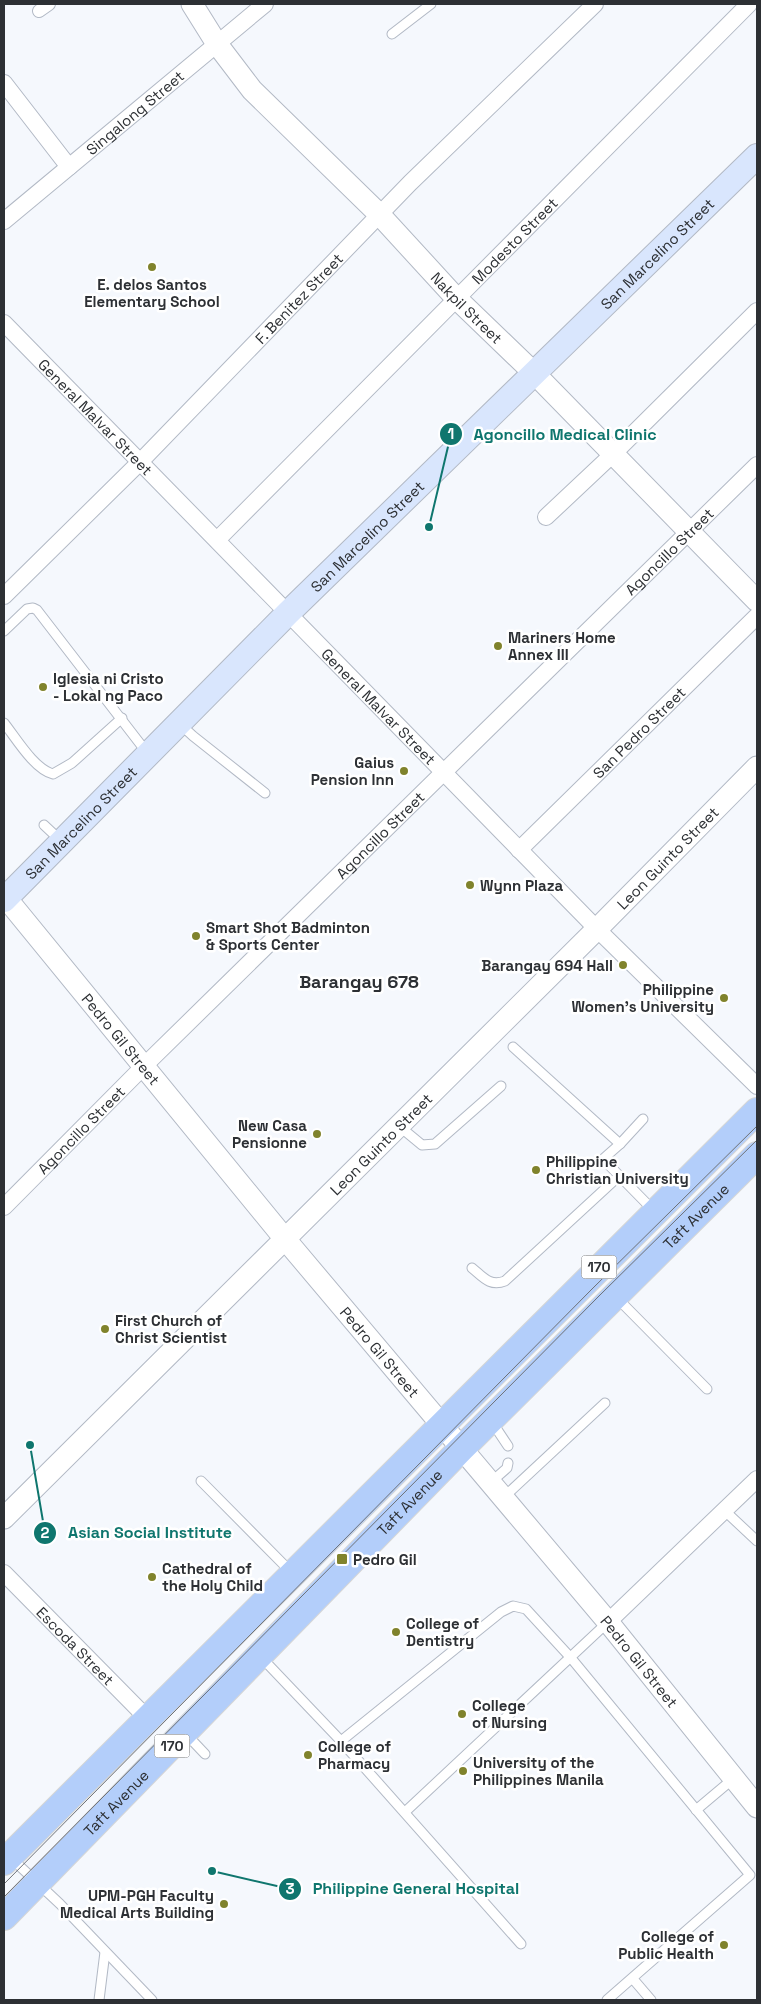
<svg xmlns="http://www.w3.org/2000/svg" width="761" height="2004" font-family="'Space Grotesk',sans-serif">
	<rect width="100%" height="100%" fill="#f5f8fd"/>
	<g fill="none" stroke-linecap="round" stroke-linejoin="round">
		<defs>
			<g id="service">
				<path d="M 392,34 L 431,4"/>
				<path d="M 4,631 L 27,609 L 33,608 L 37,610 L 148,754"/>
				<path d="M 4,723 C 16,738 34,769 53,774 L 72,763 L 122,718"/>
				<path d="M 180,724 L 193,736 L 265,793"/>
				<path d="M 44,825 L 60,840"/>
				<path d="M 513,1047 L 620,1144 L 603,1159 L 654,1211"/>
				<path d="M 399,1126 L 422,1145 L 435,1144 L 501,1086"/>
				<path d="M 620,1144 L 643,1119"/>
				<path d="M 472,1268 C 483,1277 490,1287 505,1281 L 619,1176"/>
				<path d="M 617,1298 L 707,1389"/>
				<path d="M 492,1422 L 508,1446"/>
				<path d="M 201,1481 L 292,1573"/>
				<path d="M 490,1483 L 507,1468 L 508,1463"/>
				<path d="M 503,1498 L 605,1403"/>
				<path d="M 725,1511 L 757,1541"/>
				<path d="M 261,1657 L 341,1741 L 521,1944"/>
				<path d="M 186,1734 L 205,1754"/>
				<path d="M 341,1741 L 501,1612 L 513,1606 L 526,1609 L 571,1658 L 750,1875 L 607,2000"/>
				<path d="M 696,1810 L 734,1778"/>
				<path d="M 405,1812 L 608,1622"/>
				<path d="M 11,1858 L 60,1904 L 152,2000"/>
				<path d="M 633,1979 L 651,2000"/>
				<path d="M 99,2000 L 105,1952"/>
			</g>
			<path id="pedestrian" d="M 39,11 L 49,4"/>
			<g id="minor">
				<path d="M 4,83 L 69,167"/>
				<path id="s1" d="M 4,221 L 265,4"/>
				<path id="s2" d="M 4,323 L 597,929 L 757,1086"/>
				<path d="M 546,517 L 613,454 L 757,311"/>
				<path id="s3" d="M 217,540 L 749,4"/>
				<path id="s4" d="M 4,596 L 140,462 L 410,183 L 595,4"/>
				<path id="s5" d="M 519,850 L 757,616"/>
				<path id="s6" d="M 4,1207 L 144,1066 L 757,465"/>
				<path id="s7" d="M 4,1573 L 148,1719"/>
				<path d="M 608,1622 L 757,1479"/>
			</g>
			<g id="tertiary">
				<path id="s8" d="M 192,4 L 217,44 L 252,90 L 379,214 L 456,298 L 535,374 L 757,601"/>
				<path id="s9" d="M 6,898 L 285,1239 L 608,1622 L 757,1807"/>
				<path id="s10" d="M 4,1518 L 597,929 L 757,767"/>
			</g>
			<g id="secondary">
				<path id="s11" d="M 4,900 L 288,613 L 757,156"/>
			</g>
			<g id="primary">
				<path d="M 4,1862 L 757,1111"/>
				<path id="s12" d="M 4,1917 L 461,1449 L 757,1155"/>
			</g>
		</defs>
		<use href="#service" stroke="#b2b9c5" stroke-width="11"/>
		<use href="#pedestrian" stroke="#b2b9c5" stroke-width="14"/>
		<use href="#minor" stroke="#b2b9c5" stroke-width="18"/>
		<use href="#tertiary" stroke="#b2b9c5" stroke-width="23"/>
		<use href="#secondary" stroke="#b2b9c5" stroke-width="26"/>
		<use href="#primary" stroke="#d5d6d6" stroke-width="28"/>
		<use href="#service" stroke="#fff" stroke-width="9"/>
		<use href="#pedestrian" stroke="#fff" stroke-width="12"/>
		<use href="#minor" stroke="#fff" stroke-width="16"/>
		<use href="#tertiary" stroke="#fff" stroke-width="21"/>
		<use href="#secondary" stroke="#d9e6fd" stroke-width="24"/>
		<use href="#primary" stroke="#b3cefa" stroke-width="26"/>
		<g stroke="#6e7176" stroke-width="1">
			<path d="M 4,1884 L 592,1289 L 757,1126"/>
			<path d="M 4,1897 L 599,1296 L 757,1140"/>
		</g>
	</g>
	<g fill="#80832c" stroke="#fff" stroke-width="2">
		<circle cx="152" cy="267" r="5"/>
		<circle cx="498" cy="646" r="5"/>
		<circle cx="43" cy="687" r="5"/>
		<circle cx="404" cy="771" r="5"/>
		<circle cx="470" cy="885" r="5"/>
		<circle cx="196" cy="936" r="5"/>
		<circle cx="623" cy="965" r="5"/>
		<circle cx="724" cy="998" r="5"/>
		<circle cx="317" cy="1134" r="5"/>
		<circle cx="536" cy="1170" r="5"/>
		<circle cx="105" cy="1329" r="5"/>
		<rect x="336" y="1553" width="12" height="12" rx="2.5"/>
		<circle cx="152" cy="1577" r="5"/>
		<circle cx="396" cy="1632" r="5"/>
		<circle cx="462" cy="1714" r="5"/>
		<circle cx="308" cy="1755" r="5"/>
		<circle cx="463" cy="1771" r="5"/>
		<circle cx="224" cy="1904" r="5"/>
		<circle cx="724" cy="1945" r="5"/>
	</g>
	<g text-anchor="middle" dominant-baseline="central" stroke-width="5" stroke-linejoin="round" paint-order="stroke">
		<g fill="#fff" stroke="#6c6e71" stroke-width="1">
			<rect x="581.5" y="1255.5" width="35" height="23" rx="4"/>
			<rect x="154.5" y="1734.5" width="35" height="23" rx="4"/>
		</g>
		<g font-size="14" font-weight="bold" fill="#2d3034">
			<text x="599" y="1267">170</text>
			<text x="172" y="1746">170</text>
		</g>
		<g font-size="15" fill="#2d3034" stroke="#fff">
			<text stroke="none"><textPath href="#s1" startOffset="170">Singalong Street</textPath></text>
			<text stroke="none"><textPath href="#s3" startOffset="422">Modesto Street</textPath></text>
			<text stroke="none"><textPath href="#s11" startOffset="919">San Marcelino Street</textPath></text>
			<text stroke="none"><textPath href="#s4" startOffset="419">F. Benitez Street</textPath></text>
			<text stroke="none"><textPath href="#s8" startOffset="411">Nakpil Street</textPath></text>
			<text stroke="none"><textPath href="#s2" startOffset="131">General Malvar Street</textPath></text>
			<text stroke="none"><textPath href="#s11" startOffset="514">San Marcelino Street</textPath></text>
			<text stroke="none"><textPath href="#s6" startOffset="934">Agoncillo Street</textPath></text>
			<text stroke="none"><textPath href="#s2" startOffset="536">General Malvar Street</textPath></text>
			<text stroke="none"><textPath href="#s5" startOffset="168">San Pedro Street</textPath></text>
			<text stroke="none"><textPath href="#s11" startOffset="109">San Marcelino Street</textPath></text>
			<text stroke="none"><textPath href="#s6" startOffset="529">Agoncillo Street</textPath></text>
			<text stroke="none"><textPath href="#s10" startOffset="936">Leon Guinto Street</textPath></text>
			<text stroke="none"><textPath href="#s9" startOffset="182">Pedro Gil Street</textPath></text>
			<text stroke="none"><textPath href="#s6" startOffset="109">Agoncillo Street</textPath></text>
			<text stroke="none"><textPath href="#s10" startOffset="531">Leon Guinto Street</textPath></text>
			<text stroke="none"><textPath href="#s12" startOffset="985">Taft Avenue</textPath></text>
			<text stroke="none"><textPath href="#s9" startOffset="588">Pedro Gil Street</textPath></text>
			<text stroke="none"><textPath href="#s12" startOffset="580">Taft Avenue</textPath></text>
			<text stroke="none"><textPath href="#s7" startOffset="102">Escoda Street</textPath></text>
			<text stroke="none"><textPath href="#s9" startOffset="992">Pedro Gil Street</textPath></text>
			<text stroke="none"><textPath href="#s12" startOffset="160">Taft Avenue</textPath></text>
		</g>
		<g font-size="15" font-weight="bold" fill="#2d3034" stroke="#fff" text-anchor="start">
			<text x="152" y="284" text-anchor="middle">E. delos Santos<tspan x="152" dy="17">Elementary School</tspan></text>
			<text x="508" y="637">Mariners Home<tspan x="508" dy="17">Annex III</tspan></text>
			<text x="53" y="678">Iglesia ni Cristo<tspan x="53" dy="17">- Lokal ng Paco</tspan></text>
			<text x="394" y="762" text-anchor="end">Gaius<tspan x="394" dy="17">Pension Inn</tspan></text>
			<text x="480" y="885">Wynn Plaza</text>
			<text x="206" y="927">Smart Shot Badminton<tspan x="206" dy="17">&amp; Sports Center</tspan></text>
			<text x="613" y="965" text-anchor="end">Barangay 694 Hall</text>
			<text x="714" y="989" text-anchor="end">Philippine<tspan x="714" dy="17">Women's University</tspan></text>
			<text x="307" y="1125" text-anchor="end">New Casa<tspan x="307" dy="17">Pensionne</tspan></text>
			<text x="546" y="1161">Philippine<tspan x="546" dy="17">Christian University</tspan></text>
			<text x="115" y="1320">First Church of<tspan x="115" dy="17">Christ Scientist</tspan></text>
			<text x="353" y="1559">Pedro Gil</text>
			<text x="162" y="1568">Cathedral of<tspan x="162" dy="17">the Holy Child</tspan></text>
			<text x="406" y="1623">College of<tspan x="406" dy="17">Dentistry</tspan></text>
			<text x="472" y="1705">College<tspan x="472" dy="17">of Nursing</tspan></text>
			<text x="318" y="1746">College of<tspan x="318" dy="17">Pharmacy</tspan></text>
			<text x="473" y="1762">University of the<tspan x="473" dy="17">Philippines Manila</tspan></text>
			<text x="214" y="1895" text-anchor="end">UPM-PGH Faculty<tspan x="214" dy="17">Medical Arts Building</tspan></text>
			<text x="714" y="1936" text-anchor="end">College of<tspan x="714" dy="17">Public Health</tspan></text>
		</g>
		<g font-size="18" font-weight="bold" fill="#2d3034" stroke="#fff">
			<text x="359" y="981">Barangay 678</text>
		</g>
	</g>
	<path fill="none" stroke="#0f766e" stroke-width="2" d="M429 527L451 434M30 1445L45 1533M212 1871L290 1889"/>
	<g fill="#0f766e" stroke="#fff" stroke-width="2">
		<circle cx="429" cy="527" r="5"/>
		<circle cx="30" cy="1445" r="5"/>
		<circle cx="212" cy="1871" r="5"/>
		<circle cx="451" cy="434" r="12"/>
		<circle cx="45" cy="1533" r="12"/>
		<circle cx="290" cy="1889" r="12"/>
	</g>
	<g font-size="15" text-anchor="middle" font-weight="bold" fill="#fff">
		<text x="451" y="439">1</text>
		<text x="45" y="1538">2</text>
		<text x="290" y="1894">3</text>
	</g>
	<g font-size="16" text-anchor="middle" font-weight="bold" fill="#0f766e" stroke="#fff" stroke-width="5" stroke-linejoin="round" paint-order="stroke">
		<text x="565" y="440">Agoncillo Medical Clinic</text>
		<text x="150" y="1538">Asian Social Institute</text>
		<text x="416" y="1894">Philippine General Hospital</text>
	</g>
	<rect width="761" height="2004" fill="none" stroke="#2d3034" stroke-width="10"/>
</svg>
